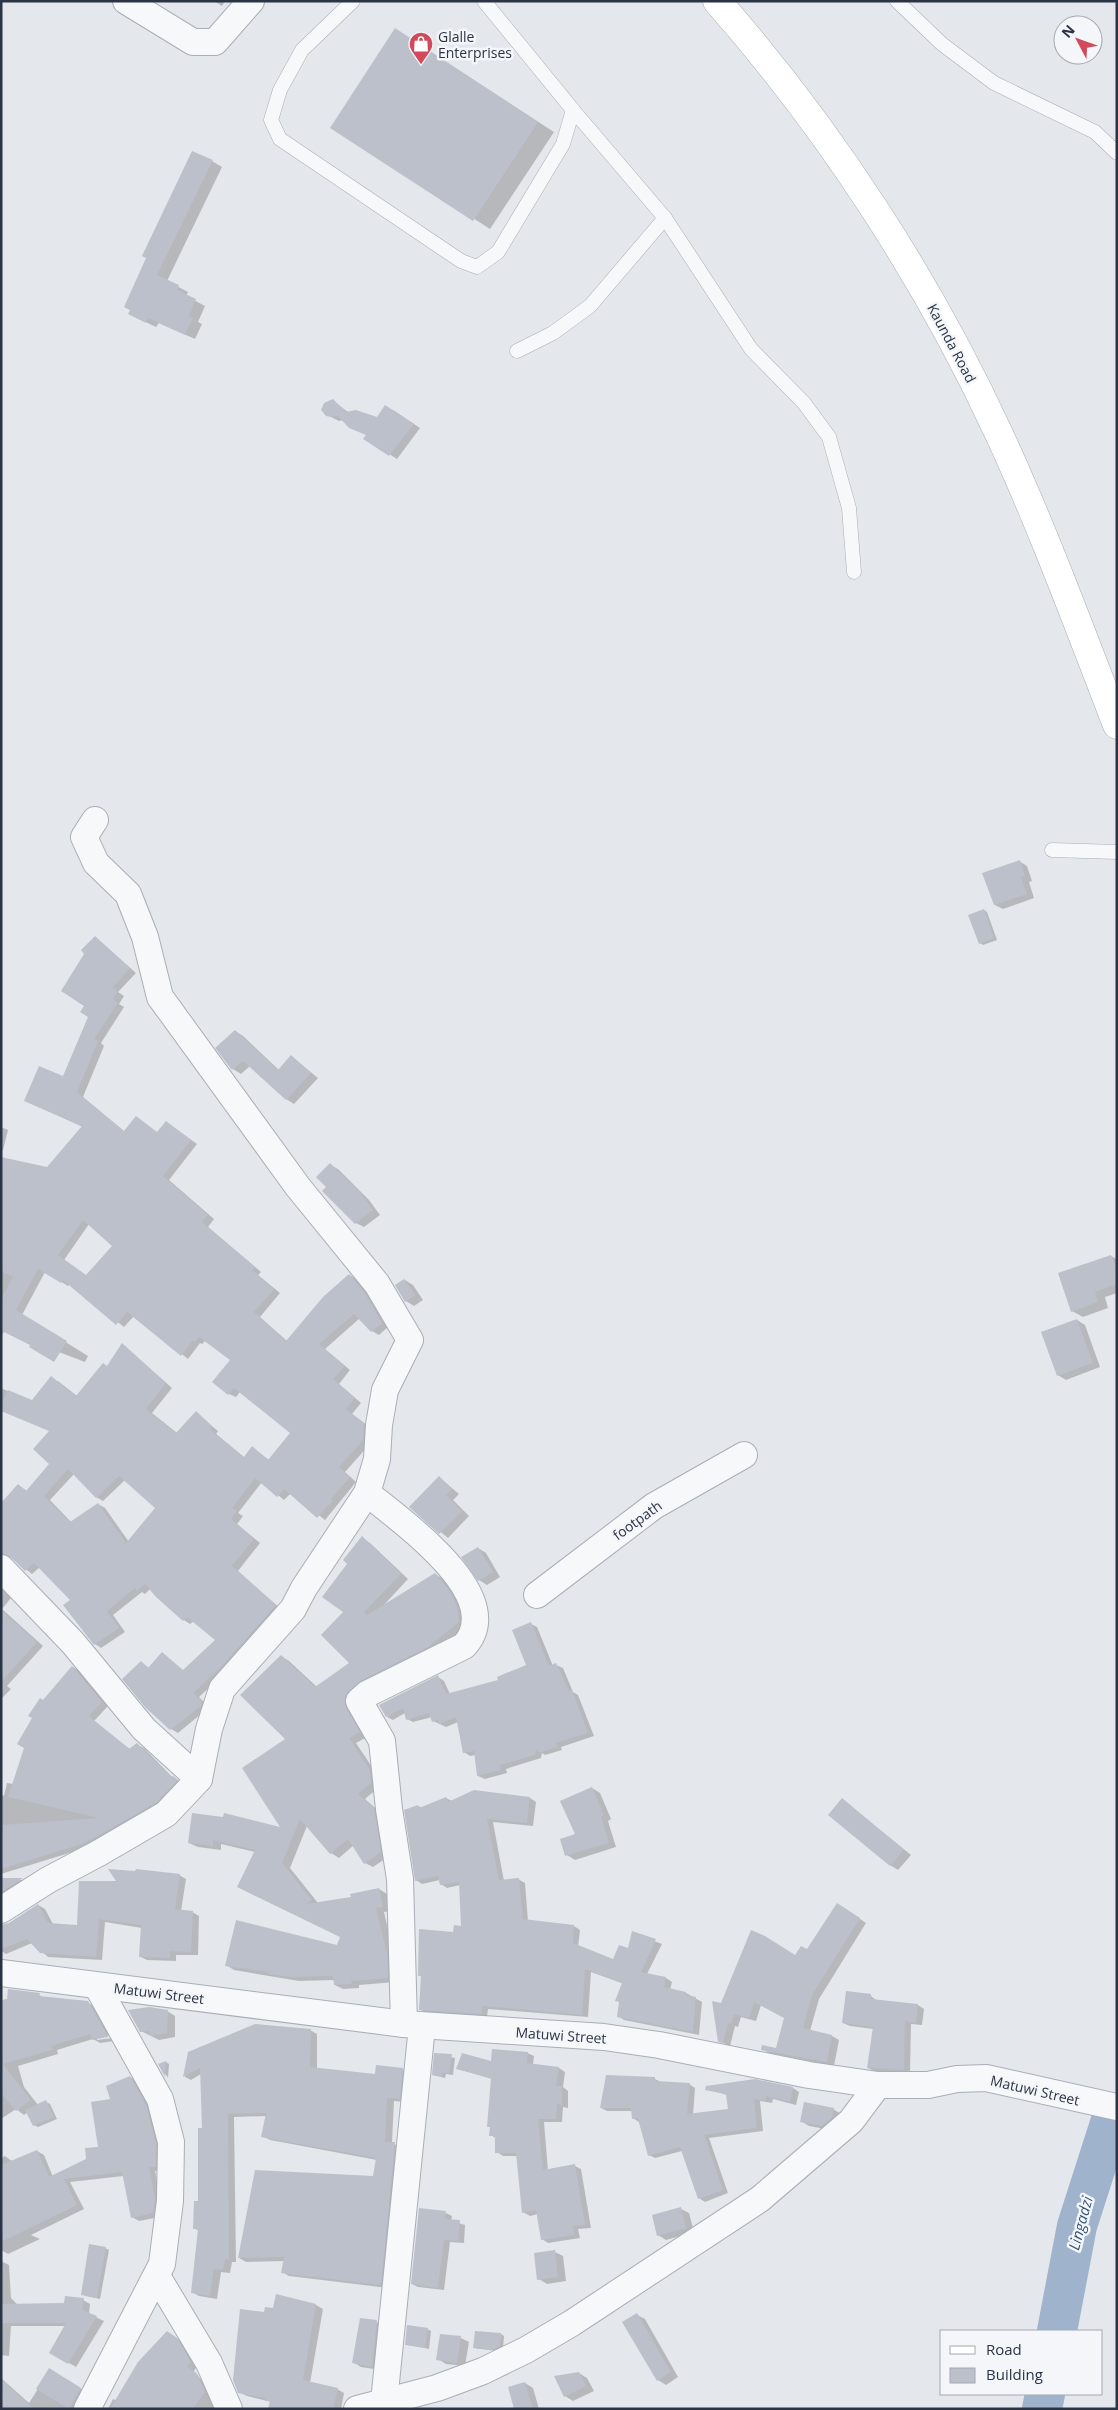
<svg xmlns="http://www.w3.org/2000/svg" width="1118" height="2410" font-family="'Open Sans',sans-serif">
	<rect width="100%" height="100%" fill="#e4e7ec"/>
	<g fill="#0003" fill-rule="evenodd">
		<path d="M 214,1 L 225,1 L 222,6 Z"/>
		<path d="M 412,40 L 554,132 L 490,229 L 332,127 Z"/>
		<path d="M 212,161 L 222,167 L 167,281 L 188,292 L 186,296 L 205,306 L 198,322 L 202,324 L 195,339 L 159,323 L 156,327 L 129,314 Z"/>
		<path d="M 332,400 L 348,412 L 377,419 L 393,410 L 420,428 L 397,459 L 365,439 L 367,435 L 350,427 L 343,420 L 339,421 L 327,415 Z"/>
		<path d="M 1019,861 L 1027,866 L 1032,881 L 1029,882 L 1034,898 L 1003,909 L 995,905 Z"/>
		<path d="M 984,910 L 987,912 L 997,940 L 983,945 L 980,943 Z"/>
		<path d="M 95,937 L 136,973 L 118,992 L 124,996 L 119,1004 L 124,1007 L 101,1043 L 104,1046 L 83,1097 L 125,1132 L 158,1133 L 166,1122 L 197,1144 L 169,1180 L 214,1219 L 208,1227 L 261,1272 L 258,1275 L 280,1293 L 260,1317 L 287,1341 L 350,1275 L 356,1279 L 371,1298 L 388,1327 L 379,1335 L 372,1331 L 360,1318 L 325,1349 L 350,1370 L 339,1384 L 361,1403 L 352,1414 L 371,1428 L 370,1444 L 345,1472 L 356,1482 L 325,1520 L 291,1493 L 284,1500 L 262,1482 L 238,1513 L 243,1516 L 237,1524 L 260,1543 L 238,1571 L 282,1610 L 229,1669 L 199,1697 L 208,1706 L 207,1709 L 178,1733 L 171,1729 L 141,1662 L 149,1668 L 162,1654 L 184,1671 L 217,1640 L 194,1621 L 190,1624 L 184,1620 L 150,1589 L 145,1594 L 142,1592 L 113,1615 L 125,1632 L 101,1648 L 95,1644 L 72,1600 L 40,1567 L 32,1574 L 10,1557 L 1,1559 L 1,1504 L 18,1485 L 27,1491 L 51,1464 L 51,1431 L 1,1410 L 1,1388 L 32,1402 L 58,1381 L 77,1396 L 107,1367 L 122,1344 L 172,1388 L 152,1413 L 177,1433 L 196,1413 L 218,1431 L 216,1434 L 245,1458 L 253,1448 L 269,1460 L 292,1433 L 240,1392 L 236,1397 L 229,1394 L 231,1360 L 206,1340 L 202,1344 L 200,1343 L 188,1359 L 134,1316 L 124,1327 L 70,1284 L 68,1286 L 45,1272 L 22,1315 L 88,1356 L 85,1362 L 1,1330 L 1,1223 L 83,1127 L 32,1104 L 63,1078 L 90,1016 L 86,1005 ZM 89,1224 L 114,1246 L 87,1276 L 64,1260 ZM 74,1474 L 96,1497 L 103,1501 L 125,1480 L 157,1508 L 129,1542 L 105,1508 L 98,1504 L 72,1523 L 50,1500 Z"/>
		<path d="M 235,1031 L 243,1036 L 279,1070 L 291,1056 L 318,1078 L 294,1104 L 286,1099 L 250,1066 L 241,1074 L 233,1069 L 217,1048 Z"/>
		<path d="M 1,1127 L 8,1130 L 3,1150 L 1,1150 Z"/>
		<path d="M 330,1165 L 338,1169 L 369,1200 L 380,1215 L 364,1227 L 356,1223 L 328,1188 Z"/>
		<path d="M 1111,1256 L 1117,1259 L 1117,1293 L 1105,1297 L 1108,1308 L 1083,1317 L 1072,1311 Z"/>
		<path d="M 405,1280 L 413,1285 L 423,1300 L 414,1306 L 406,1301 Z"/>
		<path d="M 1077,1320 L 1085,1325 L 1100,1367 L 1066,1380 L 1058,1375 Z"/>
		<path d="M 440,1478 L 459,1494 L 453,1500 L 469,1516 L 448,1538 L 411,1507 Z"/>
		<path d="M 362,1538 L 370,1543 L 408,1579 L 383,1606 L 435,1574 L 443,1579 L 458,1597 L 467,1627 L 436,1651 L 368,1685 L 367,1737 L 356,1743 L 378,1776 L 379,1787 L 365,1799 L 382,1814 L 388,1857 L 373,1867 L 365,1863 L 354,1845 L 339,1858 L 331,1853 L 307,1826 L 290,1868 L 318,1903 L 352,1898 L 379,1889 L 387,1894 L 390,1911 L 384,1912 L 395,1960 L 395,1982 L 359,1985 L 359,1988 L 343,1989 L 335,1985 L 335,1980 L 299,1981 L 234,1970 L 226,1965 L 338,1946 L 341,1937 L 246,1891 L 255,1852 L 221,1844 L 221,1850 L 198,1847 L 189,1843 L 283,1829 L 287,1739 L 281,1656 L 289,1661 L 317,1687 L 350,1663 L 345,1612 L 349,1564 Z"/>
		<path d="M 478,1548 L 486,1553 L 500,1577 L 487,1585 L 479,1580 L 463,1557 Z"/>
		<path d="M 1,1588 L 11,1598 L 2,1609 L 43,1646 L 7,1686 L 11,1689 L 1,1699 Z"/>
		<path d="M 531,1624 L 537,1627 L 553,1666 L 556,1665 L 563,1668 L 573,1692 L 578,1695 L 594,1736 L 561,1747 L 562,1750 L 545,1755 L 542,1753 L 541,1758 L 506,1769 L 507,1773 L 485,1779 L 478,1776 L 476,1755 L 470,1756 L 464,1752 L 458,1722 L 446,1727 L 433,1721 L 432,1717 L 413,1722 L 407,1719 L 405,1713 L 393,1720 L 387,1717 L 438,1677 L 444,1681 L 450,1694 L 499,1681 L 528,1666 Z"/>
		<path d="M 73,1667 L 79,1671 L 108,1706 L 94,1721 L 131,1750 L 137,1745 L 144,1748 L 173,1778 L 180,1781 L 163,1805 L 92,1846 L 1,1874 L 1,1794 L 4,1796 L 7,1783 L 13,1784 L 43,1701 Z"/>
		<path d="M 592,1788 L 600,1793 L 611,1819 L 608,1821 L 616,1847 L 575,1860 L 567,1855 L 577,1835 Z"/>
		<path d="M 446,1798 L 452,1801 L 530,1798 L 536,1802 L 533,1826 L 493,1822 L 504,1881 L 518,1879 L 525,1883 L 528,1921 L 574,1926 L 580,1930 L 578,1947 L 613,1960 L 629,1950 L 633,1933 L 662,1944 L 647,1974 L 666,1978 L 672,1982 L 670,1990 L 686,1993 L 702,2002 L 699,2035 L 624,2020 L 618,2016 L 624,1984 L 591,1972 L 588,2017 L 488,2009 L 487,2017 L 426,2013 L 420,2009 L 422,1977 L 419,1975 L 455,1934 L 463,1928 L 460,1885 L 447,1888 L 441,1884 L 440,1880 L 422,1884 L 416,1880 L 418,1806 L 422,1808 Z"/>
		<path d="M 842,1799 L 911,1855 L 898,1870 L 890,1865 Z"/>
		<path d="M 179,1875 L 186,1879 L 181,1911 L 192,1912 L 199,1916 L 198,1955 L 176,1955 L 176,1961 L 147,1960 L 141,1957 L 142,1928 L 105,1922 L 102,1960 L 48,1957 L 32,1943 L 6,1954 L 1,1951 L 1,1926 L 9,1924 L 38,1905 L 45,1909 L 53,1924 L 78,1927 L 118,1882 Z"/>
		<path d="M 1,1879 L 22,1880 L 28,1883 L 1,1902 Z"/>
		<path d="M 844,1908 L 866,1923 L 819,1999 L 810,2031 L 832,2036 L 839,2040 L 834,2066 L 769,2053 L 762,2049 L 777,2050 L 785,2018 L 761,2005 L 756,2021 L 741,2017 L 738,2027 L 735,2026 L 730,2046 L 719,2041 L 722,2005 L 807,1950 Z"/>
		<path d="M 39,1995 L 44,1998 L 88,2003 L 96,2007 L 111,2035 L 97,2038 L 97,2040 L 113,2038 L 114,2041 L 100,2043 L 93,2039 L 57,2050 L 58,2054 L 18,2066 L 24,2087 L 38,2105 L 46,2102 L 50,2104 L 57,2119 L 38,2127 L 34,2125 L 28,2112 L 24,2115 L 16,2109 L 1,2119 L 1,2038 Z"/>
		<path d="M 871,1996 L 877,2001 L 918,2005 L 924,2009 L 922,2025 L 911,2024 L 910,2073 L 874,2071 L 868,2068 L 874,2029 L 850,2026 L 843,2023 Z"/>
		<path d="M 167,2011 L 175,2016 L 175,2037 L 159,2040 L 141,2031 Z"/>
		<path d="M 310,2030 L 317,2034 L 317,2069 L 376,2075 L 402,2069 L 409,2073 L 406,2102 L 394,2101 L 392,2143 L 402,2148 L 388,2288 L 289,2276 L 282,2272 L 285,2261 L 246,2262 L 239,2258 L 375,2177 L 377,2160 L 270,2140 L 263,2136 L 267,2116 L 234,2117 L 236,2262 L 232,2262 L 230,2273 L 221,2272 L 217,2299 L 199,2296 L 192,2292 L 199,2231 L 194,2228 L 200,2203 L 204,2129 L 201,2074 L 191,2080 L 185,2077 L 189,2053 Z"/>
		<path d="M 527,2053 L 534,2056 L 533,2065 L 559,2068 L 565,2072 L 563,2087 L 568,2091 L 568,2108 L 563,2107 L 562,2122 L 544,2122 L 548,2171 L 575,2166 L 581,2169 L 591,2228 L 578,2229 L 580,2238 L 548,2243 L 542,2239 L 538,2214 L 530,2216 L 523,2212 L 517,2156 L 503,2156 L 497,2152 L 497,2139 L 491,2135 L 491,2128 L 489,2126 L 492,2079 L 458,2069 Z"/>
		<path d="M 436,2054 L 455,2058 L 453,2075 L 446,2074 L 445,2078 L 433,2075 Z"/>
		<path d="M 166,2062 L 169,2064 L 168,2078 L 160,2065 Z"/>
		<path d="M 130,2077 L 137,2081 L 153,2110 L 162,2170 L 155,2171 L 162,2203 L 160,2217 L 139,2221 L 132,2217 L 124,2176 L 70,2182 L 84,2209 L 31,2235 L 40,2239 L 8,2254 L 1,2250 L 1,2158 L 5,2156 L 13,2162 L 37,2151 L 44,2155 L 53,2177 L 87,2160 L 99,2148 L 112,2100 Z"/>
		<path d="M 655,2079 L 661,2082 L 689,2084 L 695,2088 L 693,2115 L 730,2110 L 727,2095 L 707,2089 L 755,2081 L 793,2088 L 799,2092 L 796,2105 L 773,2099 L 772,2103 L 760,2101 L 763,2131 L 709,2138 L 728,2193 L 705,2202 L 699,2198 L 682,2151 L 655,2158 L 649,2155 L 639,2122 L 633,2118 L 633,2111 L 607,2111 L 601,2108 Z"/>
		<path d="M 833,2109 L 841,2114 L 831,2130 L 809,2126 L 801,2121 Z"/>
		<path d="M 681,2209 L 689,2213 L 694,2232 L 666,2240 L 658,2235 Z"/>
		<path d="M 446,2213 L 452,2216 L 451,2221 L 465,2225 L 464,2243 L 450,2242 L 444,2290 L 418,2287 L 412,2284 Z"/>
		<path d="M 105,2248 L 109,2250 L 100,2299 L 86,2296 L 82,2294 Z"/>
		<path d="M 555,2252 L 563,2256 L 566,2281 L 547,2284 L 539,2279 Z"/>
		<path d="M 1,2261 L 9,2265 L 11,2298 L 18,2305 L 65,2304 L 83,2300 L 90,2304 L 89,2314 L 104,2321 L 76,2367 L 50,2352 L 66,2326 L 11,2326 L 9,2356 L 1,2355 Z"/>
		<path d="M 316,2305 L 323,2309 L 310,2383 L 337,2389 L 344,2393 L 341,2409 L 269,2409 L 271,2402 L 247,2396 L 239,2392 L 265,2313 L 274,2309 Z"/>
		<path d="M 637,2315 L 645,2319 L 678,2377 L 666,2385 L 658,2380 Z"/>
		<path d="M 377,2322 L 384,2326 L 380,2370 L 361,2367 L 353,2362 Z"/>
		<path d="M 427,2329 L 431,2331 L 429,2349 L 406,2344 Z"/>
		<path d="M 501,2334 L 504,2336 L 503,2348 L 496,2351 L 474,2348 Z"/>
		<path d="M 174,2336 L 184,2344 L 197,2366 L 194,2371 L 208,2388 L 217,2409 L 108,2409 L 113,2399 L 117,2401 Z"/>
		<path d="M 461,2338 L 469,2342 L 465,2366 L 446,2364 L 438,2359 Z"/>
		<path d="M 50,2370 L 87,2393 L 78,2409 L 1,2409 L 1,2378 L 29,2403 Z"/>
		<path d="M 579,2373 L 587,2378 L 594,2391 L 573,2401 L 565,2396 L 556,2377 Z"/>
		<path d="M 525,2383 L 533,2388 L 539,2409 L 515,2409 Z"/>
	</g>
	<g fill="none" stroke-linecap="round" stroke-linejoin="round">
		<g stroke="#9fb4cc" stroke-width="40">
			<path d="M 1057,2331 L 1077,2226 L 1112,2117"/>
			<path d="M 1042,2409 L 1045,2394"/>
		</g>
	</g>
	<g fill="#bbc0ca" fill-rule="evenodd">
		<path d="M 395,28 L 538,122 L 473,221 L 330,128 Z"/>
		<path d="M 192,151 L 213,160 L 157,275 L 179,285 L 177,290 L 196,299 L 189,316 L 193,318 L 185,335 L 148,318 L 146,323 L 128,314 L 130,310 L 124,307 L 146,258 L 142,256 Z"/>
		<path d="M 333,399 L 346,412 L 356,410 L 377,417 L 385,405 L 414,424 L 389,456 L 363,439 L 366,435 L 349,428 L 338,416 L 331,417 L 326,416 L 321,410 L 324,403 Z"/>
		<path d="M 1020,860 L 1025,876 L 1021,877 L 1027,894 L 994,905 L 982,873 Z"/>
		<path d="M 984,909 L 994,938 L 979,944 L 968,915 Z"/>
		<path d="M 95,936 L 130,968 L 113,987 L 118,991 L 113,999 L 118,1003 L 94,1039 L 98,1041 L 77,1092 L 124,1131 L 136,1116 L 157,1132 L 166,1121 L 191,1140 L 163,1176 L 208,1215 L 202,1222 L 255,1267 L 252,1270 L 274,1289 L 254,1312 L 286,1341 L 323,1297 L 349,1274 L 365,1293 L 382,1323 L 371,1332 L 354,1314 L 319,1344 L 345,1366 L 333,1379 L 355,1398 L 346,1409 L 364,1423 L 363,1440 L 339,1467 L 350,1477 L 331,1499 L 333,1500 L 317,1518 L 284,1489 L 277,1497 L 255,1478 L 232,1508 L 237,1511 L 231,1519 L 254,1539 L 232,1566 L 276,1605 L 222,1666 L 193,1693 L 202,1701 L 201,1706 L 170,1730 L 145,1707 L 122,1679 L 141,1661 L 148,1668 L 162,1652 L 183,1670 L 215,1640 L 187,1617 L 183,1621 L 156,1597 L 145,1584 L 137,1591 L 135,1588 L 107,1611 L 119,1628 L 94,1645 L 63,1605 L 70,1600 L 34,1563 L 25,1571 L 11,1557 L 1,1553 L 1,1503 L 18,1484 L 26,1491 L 49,1464 L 33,1449 L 49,1431 L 1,1411 L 1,1405 L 8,1390 L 32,1400 L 51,1376 L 76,1396 L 103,1363 L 107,1366 L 122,1343 L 166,1383 L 146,1409 L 176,1433 L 196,1411 L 212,1426 L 210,1429 L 244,1457 L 252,1446 L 268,1460 L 290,1433 L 234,1388 L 228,1395 L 212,1382 L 230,1360 L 199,1337 L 195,1342 L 193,1340 L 181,1356 L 127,1312 L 116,1325 L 63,1280 L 61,1283 L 38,1269 L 16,1310 L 67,1341 L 54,1362 L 29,1347 L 30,1345 L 4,1332 L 1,1337 L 1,1299 L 13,1277 L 1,1271 L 1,1157 L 47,1167 L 82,1126 L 24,1101 L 39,1066 L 63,1076 L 88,1017 L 80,1012 L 84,1006 L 61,991 L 84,954 L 81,950 ZM 83,1220 L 112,1246 L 86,1275 L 58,1255 ZM 68,1469 L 96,1498 L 119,1476 L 155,1508 L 126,1543 L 98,1503 L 70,1522 L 44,1496 Z"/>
		<path d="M 235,1030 L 278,1070 L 291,1055 L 311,1073 L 286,1100 L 243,1061 L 232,1070 L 215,1048 Z"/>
		<path d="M 330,1163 L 361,1193 L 373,1210 L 355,1224 L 322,1191 L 326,1187 L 316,1177 Z"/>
		<path d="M 1111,1255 L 1117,1270 L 1117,1284 L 1095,1292 L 1098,1302 L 1071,1312 L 1058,1273 Z"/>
		<path d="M 404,1279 L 415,1295 L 405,1302 L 395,1285 Z"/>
		<path d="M 1077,1319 L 1093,1363 L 1057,1376 L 1041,1332 Z"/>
		<path d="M 439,1476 L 452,1489 L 446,1495 L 462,1511 L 439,1534 L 409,1507 Z"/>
		<path d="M 362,1536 L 401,1574 L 364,1612 L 367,1615 L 435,1573 L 450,1591 L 458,1609 L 459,1622 L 428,1647 L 360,1681 L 345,1696 L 346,1708 L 360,1732 L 349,1738 L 370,1770 L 371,1783 L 358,1794 L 374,1808 L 381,1852 L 364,1864 L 348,1839 L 330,1854 L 300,1819 L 282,1863 L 312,1900 L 306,1904 L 351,1897 L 350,1894 L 379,1888 L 383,1907 L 376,1908 L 387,1954 L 388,1978 L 351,1981 L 352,1984 L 334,1985 L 333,1976 L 290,1977 L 268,1974 L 268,1972 L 225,1966 L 236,1920 L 337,1945 L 340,1937 L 237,1887 L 255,1850 L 213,1840 L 213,1846 L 188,1843 L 192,1813 L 223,1817 L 224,1813 L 280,1827 L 242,1768 L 285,1739 L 240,1695 L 281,1655 L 315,1687 L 349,1663 L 321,1635 L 343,1612 L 322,1597 L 347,1564 L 343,1560 Z"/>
		<path d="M 478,1547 L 493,1572 L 478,1581 L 461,1557 Z"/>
		<path d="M 1,1610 L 37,1642 L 1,1682 Z"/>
		<path d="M 531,1622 L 549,1666 L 556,1663 L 569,1691 L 572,1690 L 588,1733 L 556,1743 L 557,1747 L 538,1753 L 536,1748 L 535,1755 L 500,1765 L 501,1770 L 477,1776 L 474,1751 L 463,1753 L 456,1717 L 439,1724 L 437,1720 L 432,1722 L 429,1713 L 406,1720 L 403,1708 L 386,1717 L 379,1705 L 438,1675 L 446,1694 L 498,1680 L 497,1677 L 526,1665 L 512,1630 Z"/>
		<path d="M 72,1666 L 102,1702 L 89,1716 L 129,1749 L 137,1743 L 171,1777 L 173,1776 L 178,1780 L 157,1802 L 85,1843 L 1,1869 L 1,1825 L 99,1818 L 8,1797 L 24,1748 L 17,1744 L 32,1718 L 28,1716 L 40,1698 L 43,1700 Z"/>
		<path d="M 592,1787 L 604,1815 L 601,1816 L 609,1843 L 565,1856 L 560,1839 L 575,1834 L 560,1801 Z"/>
		<path d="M 474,1790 L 530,1797 L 527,1823 L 487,1819 L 499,1880 L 519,1878 L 523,1919 L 574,1925 L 573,1943 L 613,1959 L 619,1945 L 628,1948 L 632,1931 L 656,1939 L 641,1972 L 666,1977 L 664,1987 L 686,1992 L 685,1995 L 696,1997 L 693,2032 L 617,2017 L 619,2002 L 615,2001 L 622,1983 L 585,1969 L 582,2015 L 482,2006 L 482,2014 L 419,2010 L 421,1975 L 418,1976 L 419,1929 L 453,1932 L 454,1925 L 461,1926 L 459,1882 L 440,1885 L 438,1876 L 415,1881 L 404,1810 L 418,1805 L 419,1808 L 446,1797 L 448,1802 Z"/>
		<path d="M 842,1798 L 904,1850 L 890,1866 L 828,1815 Z"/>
		<path d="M 108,1869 L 135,1871 L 136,1869 L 180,1874 L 175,1909 L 193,1911 L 191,1952 L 170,1951 L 170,1958 L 139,1957 L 141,1925 L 99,1919 L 96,1957 L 40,1953 L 27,1939 L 1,1949 L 1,1925 L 9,1923 L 38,1904 L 48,1923 L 77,1925 L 79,1881 L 116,1881 Z"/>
		<path d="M 1,1878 L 23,1878 L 1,1892 Z"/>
		<path d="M 837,1903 L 860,1918 L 812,1995 L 803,2028 L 832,2035 L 827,2062 L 761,2050 L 762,2045 L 776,2048 L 784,2018 L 754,2002 L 749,2018 L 734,2014 L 731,2024 L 728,2023 L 723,2043 L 718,2042 L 712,2001 L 721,2003 L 751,1930 L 765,1936 L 795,1955 L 801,1946 L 807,1949 Z"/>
		<path d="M 8,1989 L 40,1993 L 39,1996 L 88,2001 L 108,2037 L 92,2040 L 90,2034 L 51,2046 L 52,2050 L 3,2064 L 31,2100 L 16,2111 L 1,2093 L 1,2000 L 7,1999 Z"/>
		<path d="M 846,1991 L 871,1994 L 871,1999 L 918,2004 L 916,2023 L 905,2021 L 904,2070 L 867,2068 L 873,2027 L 842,2023 Z"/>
		<path d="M 149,2007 L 168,2010 L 167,2033 L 150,2036 L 149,2031 L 140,2032 L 128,2010 Z"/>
		<path d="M 255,2024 L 311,2029 L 310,2067 L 375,2074 L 376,2065 L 403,2068 L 400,2099 L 387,2098 L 385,2142 L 395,2142 L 381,2285 L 281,2273 L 284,2257 L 238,2258 L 255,2170 L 373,2176 L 376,2158 L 261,2137 L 266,2113 L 228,2114 L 229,2259 L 225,2259 L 223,2270 L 214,2269 L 210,2296 L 191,2293 L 198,2229 L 193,2229 L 194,2201 L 198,2201 L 198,2128 L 202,2128 L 200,2068 L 183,2077 L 188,2052 Z"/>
		<path d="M 492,2049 L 528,2052 L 527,2063 L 559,2067 L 556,2086 L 562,2086 L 562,2105 L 557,2104 L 556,2119 L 538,2119 L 543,2170 L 575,2164 L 585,2225 L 573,2226 L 574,2235 L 541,2240 L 536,2210 L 522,2213 L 516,2153 L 495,2153 L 495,2136 L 489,2136 L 490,2127 L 487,2127 L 491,2078 L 456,2069 L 462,2053 L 491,2061 Z"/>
		<path d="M 434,2053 L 452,2054 L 449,2073 L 442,2073 L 442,2076 L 432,2075 Z"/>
		<path d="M 166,2061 L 165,2077 L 158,2064 Z"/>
		<path d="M 606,2075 L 655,2077 L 655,2081 L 690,2083 L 687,2114 L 728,2109 L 726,2094 L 705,2090 L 706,2086 L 755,2079 L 793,2087 L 790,2102 L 766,2096 L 766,2101 L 754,2099 L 757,2128 L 704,2135 L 723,2190 L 698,2199 L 680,2147 L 648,2156 L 638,2118 L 632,2119 L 631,2108 L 600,2108 Z"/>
		<path d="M 130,2076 L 146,2105 L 156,2144 L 156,2167 L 149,2167 L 155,2198 L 153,2213 L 131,2218 L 122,2172 L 64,2179 L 77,2205 L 1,2242 L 1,2165 L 37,2150 L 49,2177 L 86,2159 L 85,2148 L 98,2147 L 91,2102 L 110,2099 L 106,2086 Z"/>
		<path d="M 46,2100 L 54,2117 L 33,2126 L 25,2110 Z"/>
		<path d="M 804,2102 L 834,2108 L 832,2118 L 822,2126 L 800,2122 Z"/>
		<path d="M 681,2207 L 686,2228 L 657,2236 L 652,2215 Z"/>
		<path d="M 419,2208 L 446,2211 L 445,2219 L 460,2220 L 458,2241 L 444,2240 L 438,2288 L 411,2284 Z"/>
		<path d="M 89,2244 L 106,2247 L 97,2298 L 81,2295 Z"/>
		<path d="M 555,2250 L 558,2277 L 537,2280 L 534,2253 Z"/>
		<path d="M 276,2294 L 316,2304 L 303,2380 L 338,2388 L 333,2409 L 268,2409 L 270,2401 L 265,2401 L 265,2398 L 238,2393 L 233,2380 L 240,2309 L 264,2312 L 265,2307 L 273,2308 Z"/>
		<path d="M 65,2296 L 84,2298 L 82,2310 L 97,2316 L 68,2364 L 49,2353 L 66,2323 L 1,2323 L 1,2304 L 64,2303 Z"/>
		<path d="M 637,2313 L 671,2372 L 657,2381 L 622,2322 Z"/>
		<path d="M 360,2318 L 377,2320 L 372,2367 L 352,2363 Z"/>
		<path d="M 407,2325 L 428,2328 L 425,2348 L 405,2345 Z"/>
		<path d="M 167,2331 L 177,2338 L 191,2362 L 187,2366 L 197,2374 L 205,2392 L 193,2409 L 110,2409 L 138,2362 Z"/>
		<path d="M 475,2331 L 501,2333 L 500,2346 L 492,2350 L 473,2348 Z"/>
		<path d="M 440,2334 L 461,2336 L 457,2363 L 436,2360 Z"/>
		<path d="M 49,2368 L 81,2388 L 69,2409 L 36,2389 Z"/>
		<path d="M 579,2372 L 586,2386 L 564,2397 L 554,2376 Z"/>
		<path d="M 1,2379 L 34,2409 L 1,2409 Z"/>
		<path d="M 525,2382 L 533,2409 L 514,2409 L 508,2387 Z"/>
	</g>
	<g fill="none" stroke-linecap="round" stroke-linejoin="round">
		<defs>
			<g id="lane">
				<path d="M 353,1 L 302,50 L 280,90 L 271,120 L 280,139 L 461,261 L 477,267 L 498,252 L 563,144 L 573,110 L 484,1"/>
				<path d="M 897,1 L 942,44 L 994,83 L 1095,132 L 1117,153"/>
				<path d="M 573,110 L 665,218 L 751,349 L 804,403 L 829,437 L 849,508 L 854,572"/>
				<path d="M 517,351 L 553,333 L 590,306 L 665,218"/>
				<path d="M 1052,850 L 1117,852"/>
			</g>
			<g id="street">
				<path d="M 126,1 L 193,42 L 215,42 L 251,1"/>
				<path d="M 367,1493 C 401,1521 510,1597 464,1646 L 367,1694 L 359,1701 L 382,1741 L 389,1809 L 400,1879 L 404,2024"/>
				<path d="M 1,1568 L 73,1643 L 144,1729 L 199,1779"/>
				<path d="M 537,1595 L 654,1506 L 744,1455"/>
				<path d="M 1,1910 L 48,1880 L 99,1853 L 166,1814 L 199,1779 L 209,1729 L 222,1689 L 293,1609 L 304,1588 L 367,1493 L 377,1459 L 379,1425 L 385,1390 L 410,1340 L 377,1284 L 298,1187 L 160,997 L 145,937 L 128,894 L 96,863 L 84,837 L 95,820"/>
				<path d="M 1,1973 L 404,2024 L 604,2037 L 659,2045 L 809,2075 L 878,2085 L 928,2085 L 957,2079 L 986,2078 L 1117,2107"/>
				<path d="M 157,2276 L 209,2363 L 229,2409"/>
				<path d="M 384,2402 L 422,2026"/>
				<path d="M 87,2409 L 162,2264 L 170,2201 L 171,2142 L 160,2099 L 97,1986"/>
				<path d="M 357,2409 L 437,2388 L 483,2371 L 526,2350 L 572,2323 L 760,2199 L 851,2121 L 878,2085"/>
			</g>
			<path id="secondary" d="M 717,1 C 830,130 927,278 999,434 C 1043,529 1079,627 1117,725"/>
		</defs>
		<use href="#lane" stroke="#a9aeb7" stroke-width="15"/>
		<use href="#street" stroke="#a9aeb7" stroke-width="28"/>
		<use href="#secondary" stroke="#a9aeb7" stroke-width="29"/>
		<use href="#lane" stroke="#f7f8fa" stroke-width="14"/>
		<use href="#street" stroke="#f7f8fa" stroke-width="26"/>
		<use href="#secondary" stroke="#fff" stroke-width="28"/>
	</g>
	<defs>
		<symbol id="shop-pin" viewBox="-11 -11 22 30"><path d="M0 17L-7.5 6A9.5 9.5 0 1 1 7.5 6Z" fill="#d1495b" stroke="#f4f6f9"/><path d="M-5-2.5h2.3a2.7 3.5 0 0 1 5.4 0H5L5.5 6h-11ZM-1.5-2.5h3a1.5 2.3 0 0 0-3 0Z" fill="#fff"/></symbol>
	</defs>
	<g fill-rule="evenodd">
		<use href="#shop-pin" x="407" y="30" width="28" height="38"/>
	</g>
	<g text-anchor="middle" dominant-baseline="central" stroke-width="5" stroke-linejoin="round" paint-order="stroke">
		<g font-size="14" fill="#2b3445" stroke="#f4f6f9" text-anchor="start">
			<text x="438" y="36">Glalle<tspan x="438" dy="16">Enterprises</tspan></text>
		</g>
		<g font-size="14" fill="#2b3445" stroke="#f4f6f9">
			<text transform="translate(952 343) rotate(62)">Kaunda Road</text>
			<text transform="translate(637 1520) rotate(-36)">footpath</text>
			<text transform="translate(159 1993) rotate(7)">Matuwi Street</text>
			<text transform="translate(561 2035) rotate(4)">Matuwi Street</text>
			<text transform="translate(1035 2090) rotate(13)">Matuwi Street</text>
		</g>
		<g font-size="15" font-style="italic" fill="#34527a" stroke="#f4f6f9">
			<text transform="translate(1080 2223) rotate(-75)">Lingadzi</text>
		</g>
	</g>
	<rect width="1118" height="2410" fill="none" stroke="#2b3445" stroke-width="5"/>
	<rect x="940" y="2330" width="162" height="65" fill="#f4f6f9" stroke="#a4a8b1"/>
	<rect x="950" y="2346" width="25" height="8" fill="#ffffff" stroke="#a4a8b1"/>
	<text x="986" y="2355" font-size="15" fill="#2b3445">Road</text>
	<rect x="950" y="2368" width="25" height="15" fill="#bbc0ca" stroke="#a4a8b1"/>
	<text x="986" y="2380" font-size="15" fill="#2b3445">Building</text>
	<g transform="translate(1078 40) rotate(311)"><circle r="24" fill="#f4f6f9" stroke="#a4a8b1"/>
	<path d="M0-4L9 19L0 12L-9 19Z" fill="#d1495b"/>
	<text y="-8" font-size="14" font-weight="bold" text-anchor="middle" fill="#2b3445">N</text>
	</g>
</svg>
